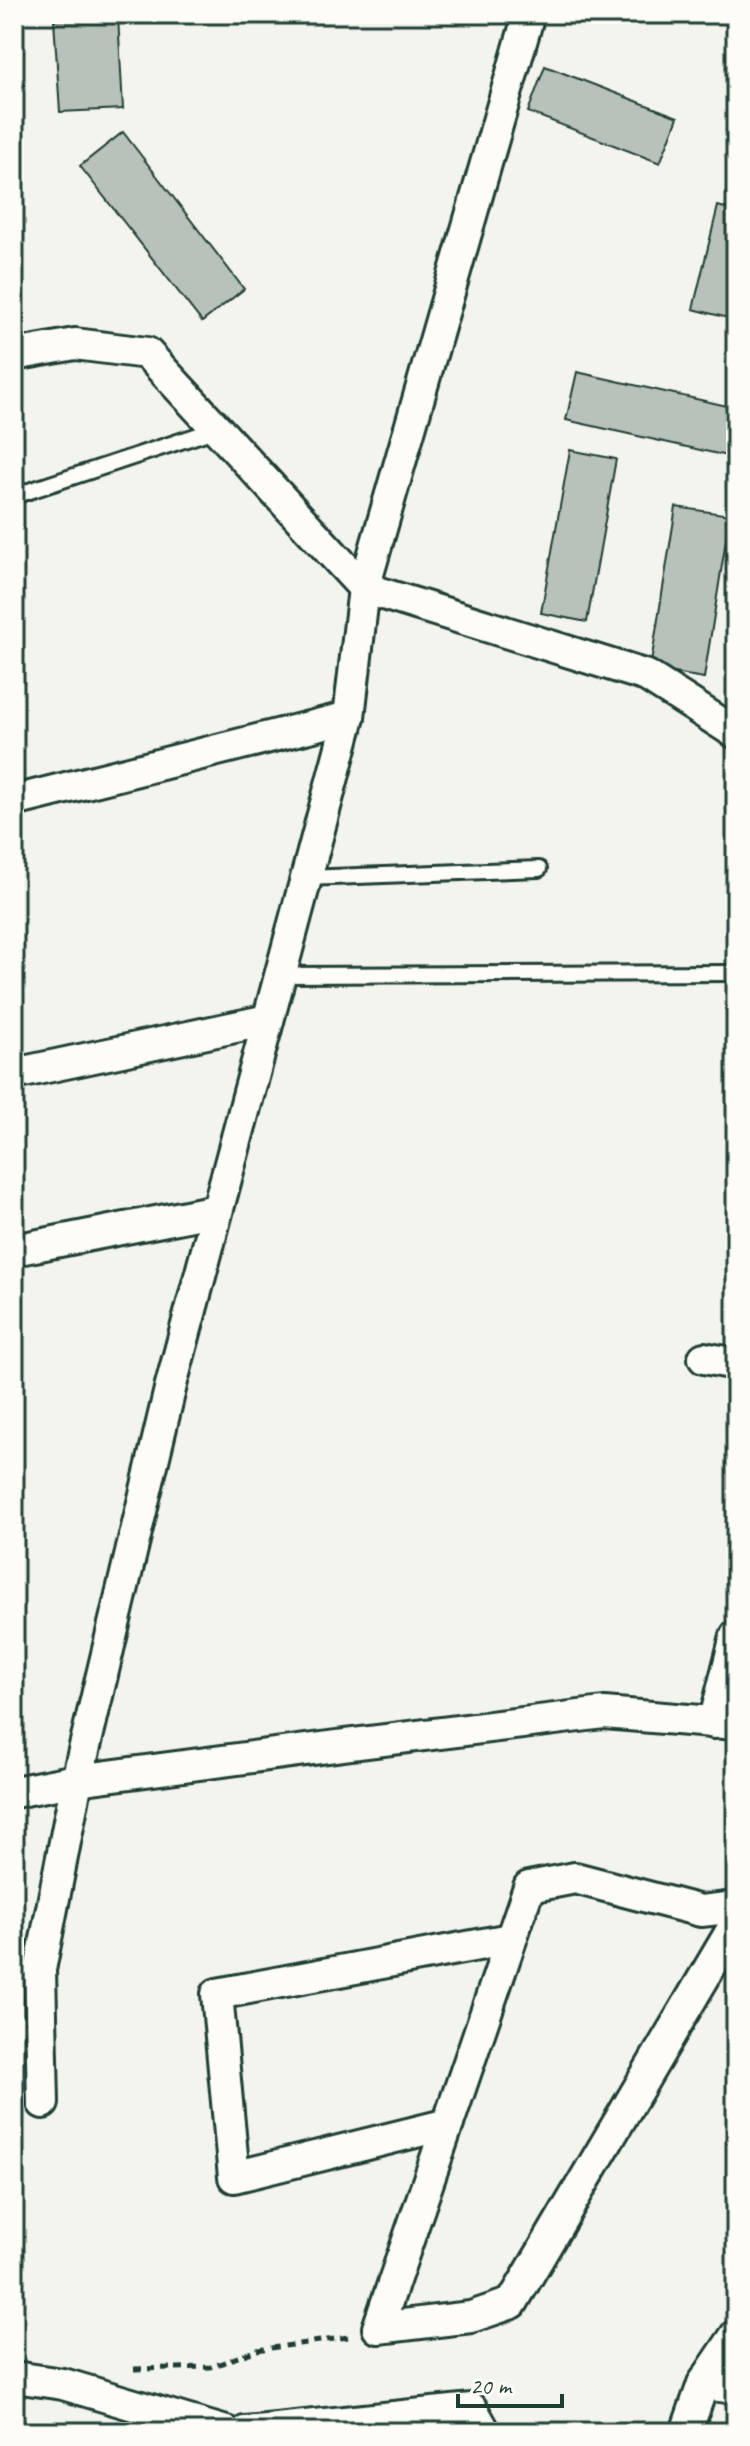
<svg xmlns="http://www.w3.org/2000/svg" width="750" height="2446" font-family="Caveat,sans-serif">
	<rect width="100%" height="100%" fill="#f4f4ef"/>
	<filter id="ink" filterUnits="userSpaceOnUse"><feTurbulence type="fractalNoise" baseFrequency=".0125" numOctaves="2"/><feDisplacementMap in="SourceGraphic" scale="16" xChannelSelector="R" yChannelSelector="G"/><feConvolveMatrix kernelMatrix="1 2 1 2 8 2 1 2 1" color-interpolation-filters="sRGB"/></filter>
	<g filter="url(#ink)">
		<g fill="#b9c1bb" stroke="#1f3d34" stroke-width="2">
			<path d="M 118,16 L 123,109 L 60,112 L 54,20 Z"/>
			<path d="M 545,66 L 678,117 L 660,163 L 528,112 Z"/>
			<path d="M 123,132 L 244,289 L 202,322 L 80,166 Z"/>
			<path d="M 718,206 L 736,211 L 736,320 L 693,309 Z"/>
			<path d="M 577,372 L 736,408 L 736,458 L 566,420 Z"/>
			<path d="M 570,450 L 616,459 L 587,622 L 541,613 Z"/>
			<path d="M 676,507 L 730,515 L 704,678 L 650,669 Z"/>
		</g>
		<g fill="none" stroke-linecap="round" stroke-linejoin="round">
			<defs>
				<g id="lane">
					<path d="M 14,496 L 217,429"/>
					<path d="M 306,878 L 539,869"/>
					<path d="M 280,975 L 733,973"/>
				</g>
				<g id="street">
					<path d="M 14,355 L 75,344 L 147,353 L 364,588 L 647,676 L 736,733"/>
					<path d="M 14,801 L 349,717"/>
					<path d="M 14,1074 L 268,1020"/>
					<path d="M 14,1250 L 217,1210"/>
					<path d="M 704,1358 L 736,1364"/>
					<path d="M 714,1723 L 736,1636"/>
					<path d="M 14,1792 L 77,1780 L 344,1745 L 604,1713 L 736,1724"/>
					<path d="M 736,1907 L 701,1911 L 575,1878 L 529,1887 L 378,2328 L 471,2317 L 512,2303 L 736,1923"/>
					<path d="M 43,2103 L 40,1970 L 77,1780 L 171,1385 L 349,717 L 364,588 L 529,14"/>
					<path d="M 448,2124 L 234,2177 L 217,1994 L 510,1939"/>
					<path d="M 14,2377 L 63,2384 L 226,2432"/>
					<path d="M 703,2384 L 736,2388"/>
					<path d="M 245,2432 L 472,2409 L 485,2432"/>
					<path d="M 686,2432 L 703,2384 L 736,2335"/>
				</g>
			</defs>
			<use href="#lane" stroke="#1f3d34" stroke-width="20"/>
			<use href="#street" stroke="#1f3d34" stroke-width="36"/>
			<path stroke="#1f3d34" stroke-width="5" stroke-dasharray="8 6" stroke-linecap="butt" d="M 134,2369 L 211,2367 L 257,2350 L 348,2337"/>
			<use href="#lane" stroke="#fdfcf7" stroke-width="14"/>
			<use href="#street" stroke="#fdfcf7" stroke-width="30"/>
		</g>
	</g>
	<rect width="750" height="2446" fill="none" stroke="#fdfcf7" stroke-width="48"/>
	<rect x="24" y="24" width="702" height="2398" fill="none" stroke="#1f3d34" stroke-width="3" filter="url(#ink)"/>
	<path d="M458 2394v12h104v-12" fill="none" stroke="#1f3d34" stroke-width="4"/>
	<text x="470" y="2394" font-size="24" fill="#1f3d34" stroke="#fdfcf7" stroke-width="6" paint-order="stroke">20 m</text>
</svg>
